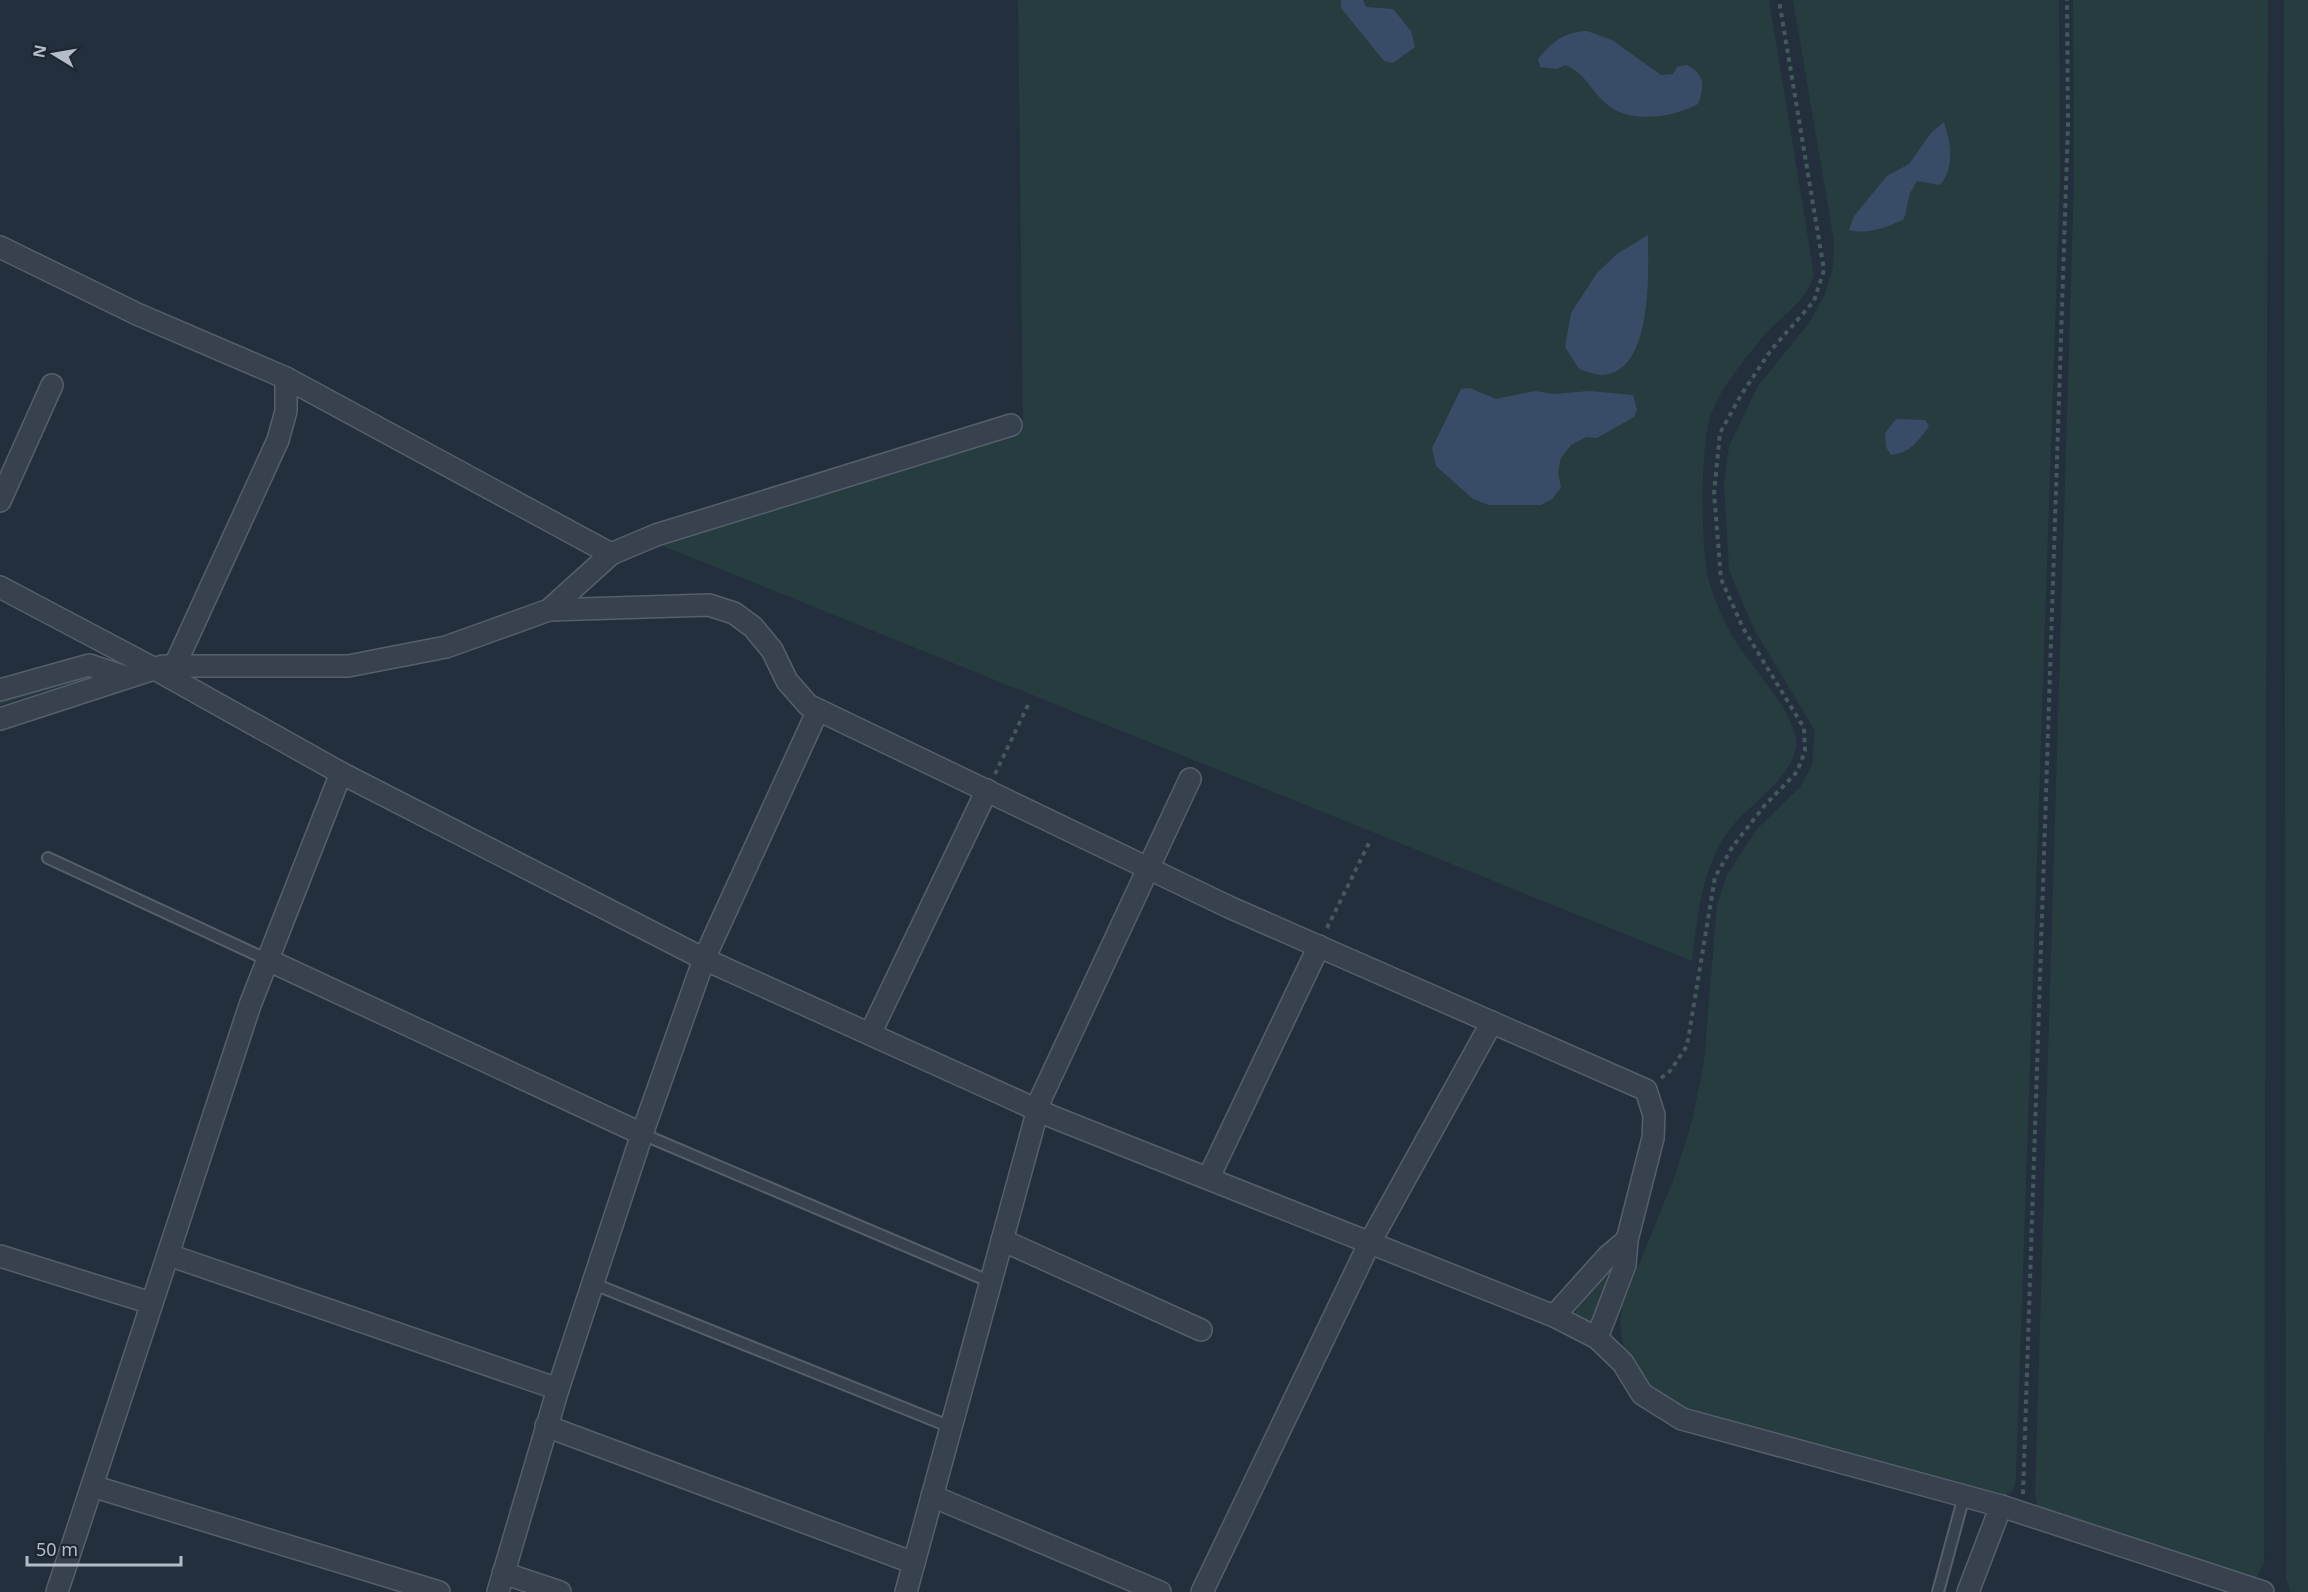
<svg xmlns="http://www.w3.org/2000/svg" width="2308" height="1592" font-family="'Noto Sans',sans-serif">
	<rect width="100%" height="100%" fill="#242f3e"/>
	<g fill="#263c3f">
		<path d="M 1018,0 L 1769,0 L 1814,275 C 1806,302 1781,316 1763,337 C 1743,361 1715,394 1708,425 C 1701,456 1700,559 1711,588 C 1717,606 1726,626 1736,642 C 1751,666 1800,718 1796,747 C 1790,779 1754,801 1734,824 C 1702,862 1698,914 1692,961 L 663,546 L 1023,428 Z"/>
		<path d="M 1793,0 L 2059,0 L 2060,181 L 2016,1476 C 2015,1488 2014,1494 2001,1496 L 1689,1410 C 1645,1385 1613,1361 1622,1306 L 1675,1176 L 1693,1117 L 1704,1062 L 1717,905 L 1727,875 L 1757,829 L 1800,787 L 1812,765 L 1815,731 L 1754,629 L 1729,570 L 1724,482 L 1729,446 L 1758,386 L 1809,323 L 1825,294 L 1833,268 L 1834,242 Z"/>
		<path d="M 2073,0 L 2268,0 L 2264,1562 L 2257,1577 L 2247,1578 L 2042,1511 L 2037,1505 L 2035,1494 L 2074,180 Z"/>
		<path d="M 2284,0 L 2308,0 L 2308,1592 L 2291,1592 L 2286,1579 Z"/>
		<path d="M 110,671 L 0,705 L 0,689 Z"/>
		<path d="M 1604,1267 L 1607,1271 L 1603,1297 L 1592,1323 L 1587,1324 L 1574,1315 Z"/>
	</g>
	<g fill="#394c67">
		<path d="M 1341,0 L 1363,0 L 1366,7 L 1393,9 L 1411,31 L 1415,47 L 1393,63 L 1384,61 L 1341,8 Z"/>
		<path d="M 1587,31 L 1612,40 L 1661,75 L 1673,74 L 1677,67 L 1687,65 C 1705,75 1705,86 1698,104 C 1674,117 1632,124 1609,106 C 1591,92 1586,73 1565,65 L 1557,69 L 1540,67 L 1538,59 C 1552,42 1564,32 1587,31 Z"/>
		<path d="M 1944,122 C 1951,144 1955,167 1940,185 L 1917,181 L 1910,193 L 1904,219 C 1889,227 1866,235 1849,230 L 1854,216 L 1887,176 L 1909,164 L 1931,133 Z"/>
		<path d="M 1648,235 C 1648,269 1654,373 1602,375 C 1595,375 1586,371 1579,369 L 1565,347 L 1571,313 L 1597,273 L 1617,254 Z"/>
		<path d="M 1470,388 L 1496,399 L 1535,391 L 1553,394 L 1590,391 L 1633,395 L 1637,410 L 1634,417 L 1597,438 L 1586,437 L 1571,445 L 1561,458 L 1558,472 L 1561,488 L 1552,499 L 1541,505 L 1489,505 L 1473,499 L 1436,466 L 1432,448 L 1461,389 Z"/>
		<path d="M 1896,419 L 1925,420 L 1929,426 C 1918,441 1910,453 1891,455 L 1886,447 L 1885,433 Z"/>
	</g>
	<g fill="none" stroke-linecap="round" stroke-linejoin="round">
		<defs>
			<g id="service">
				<path d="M 48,858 L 268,960"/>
				<path d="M 642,1134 L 991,1282"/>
				<path d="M 594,1284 L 951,1427"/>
				<path d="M 1938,1592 L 1964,1496"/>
			</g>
			<g id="minor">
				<path d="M 0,247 L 137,314 L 286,378 L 611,554"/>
				<path d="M 0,501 L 52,385"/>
				<path d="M 0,587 L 155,669 L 341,773 L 704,959 L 1053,1117 L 1554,1316 L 1597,1338 L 1623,1363 L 1642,1394 L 1682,1419 L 2001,1506 L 2263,1592"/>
				<path d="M 549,610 L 709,605 L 734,613 L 753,627 L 772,650 L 787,681 L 808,705 L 1229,907 L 1646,1090 L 1654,1115 L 1653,1138 L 1627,1240 L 1625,1265 L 1597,1338"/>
				<path d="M 175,665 L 278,440 L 286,411 L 286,378"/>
				<path d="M 0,690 L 89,665 L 125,677"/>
				<path d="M 0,719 L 163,666 L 348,666 L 446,647 L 549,610 L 611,554 L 656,535 L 1011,425"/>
				<path d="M 268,960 L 642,1134"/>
				<path d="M 870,1034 L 987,790"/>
				<path d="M 1209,1177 L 1319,946"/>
				<path d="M 1002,1240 L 1201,1330"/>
				<path d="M 169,1255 L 558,1389"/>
				<path d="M 0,1256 L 151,1303"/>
				<path d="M 1554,1316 L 1608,1256 L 1627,1240"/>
				<path d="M 546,1426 L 914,1563"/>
				<path d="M 92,1486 L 439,1592"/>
				<path d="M 932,1496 L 1160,1592"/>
				<path d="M 503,1573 L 560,1592"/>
				<path d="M 57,1592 L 250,1005 L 341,773"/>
				<path d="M 498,1592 L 558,1389 L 642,1134 L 704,959 L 818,710"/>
				<path d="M 906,1592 L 1041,1098 L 1190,779"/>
				<path d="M 1202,1592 L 1369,1244 L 1492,1022"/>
				<path d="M 1968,1592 L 2001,1506"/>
			</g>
		</defs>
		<use href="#service" stroke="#565f6c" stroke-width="14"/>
		<use href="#minor" stroke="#565f6c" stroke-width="24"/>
		<g stroke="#44595c" stroke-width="4" stroke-dasharray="4.5 4.5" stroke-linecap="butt">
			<path d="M 995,774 L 1029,703"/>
			<path d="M 1327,928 L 1369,843"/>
			<path d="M 1661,1078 L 1670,1071 L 1687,1046 L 1715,877 L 1733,846 L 1765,805 L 1797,772 L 1805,751 L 1804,728 L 1743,628 L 1721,579 L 1714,493 L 1720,433 L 1741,395 L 1771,350 L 1814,301 L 1824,270 L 1779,0"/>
			<path d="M 2023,1494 L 2068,125 L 2067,0"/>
		</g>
		<use href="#service" stroke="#38414e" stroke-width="10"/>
		<use href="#minor" stroke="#38414e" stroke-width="21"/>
	</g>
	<g transform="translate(54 54) rotate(281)" stroke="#1d2633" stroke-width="4.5" paint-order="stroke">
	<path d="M0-4.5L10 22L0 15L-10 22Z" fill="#b4bcc9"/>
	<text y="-9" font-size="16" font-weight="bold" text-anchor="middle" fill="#b4bcc9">N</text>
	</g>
	<path d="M27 1556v9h154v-9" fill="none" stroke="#b4bcc9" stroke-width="3"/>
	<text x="36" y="1556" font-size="18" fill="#b4bcc9" stroke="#1d2633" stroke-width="4.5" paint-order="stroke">50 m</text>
</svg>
